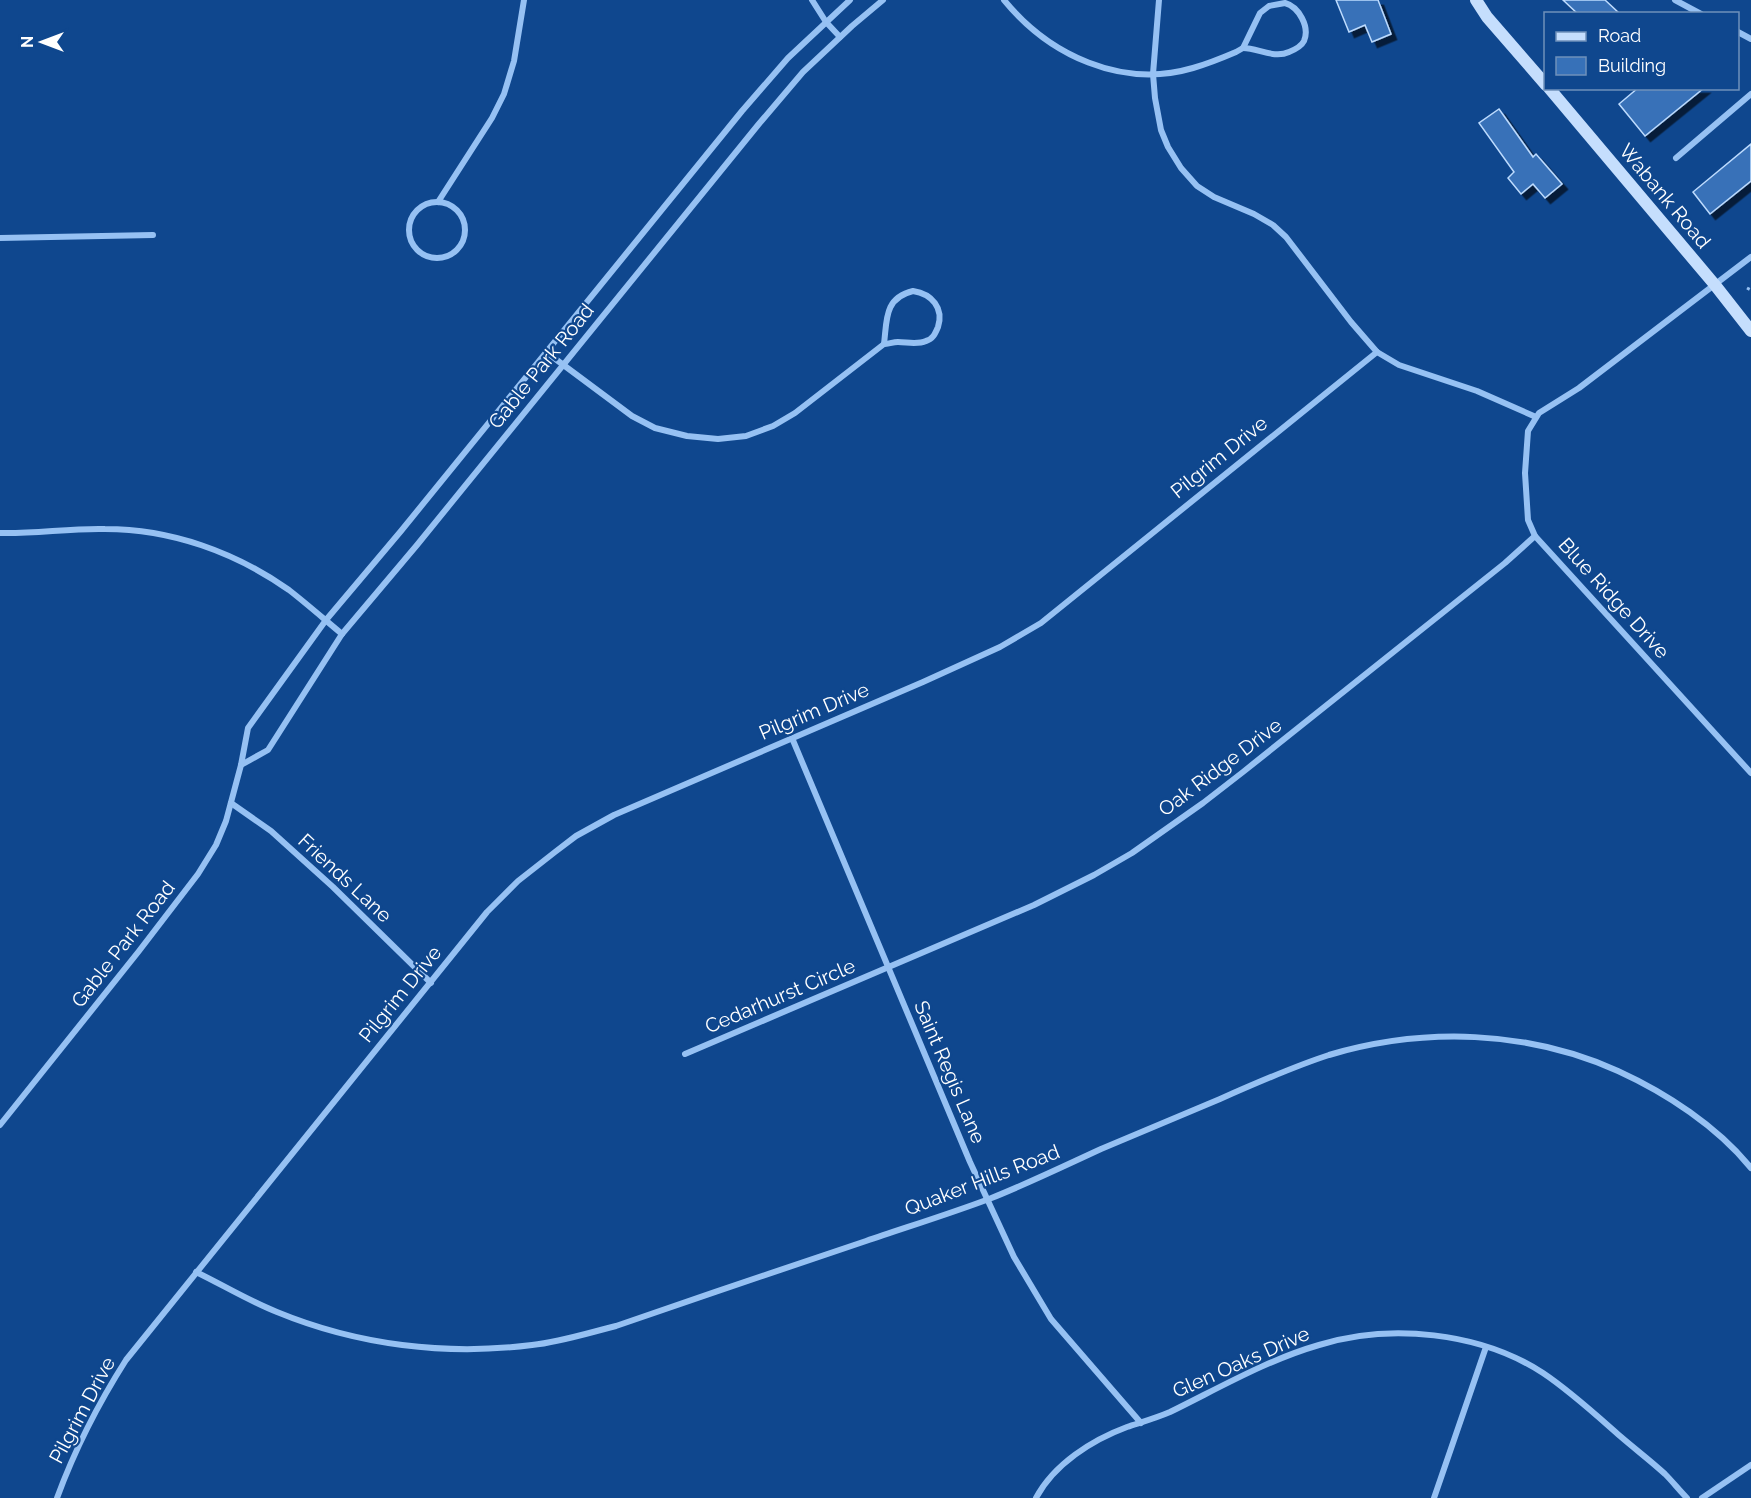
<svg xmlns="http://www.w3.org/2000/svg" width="1751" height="1498" font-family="Raleway,sans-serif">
	<defs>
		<filter id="shadow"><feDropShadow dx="5.5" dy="5.5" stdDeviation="0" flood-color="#0009"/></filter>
	</defs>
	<rect width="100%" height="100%" fill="#0f478e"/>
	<g fill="#3771b8" stroke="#bddbfe" stroke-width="1.5" filter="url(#shadow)">
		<path d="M 1336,0 L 1378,0 L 1391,34 L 1372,42 L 1365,25 L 1349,32 Z"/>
		<path d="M 1563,0 L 1605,0 L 1620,14 L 1578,14 Z"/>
		<path d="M 1638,88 L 1704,88 L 1645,136 L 1619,104 Z"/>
		<path d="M 1499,109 L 1533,157 L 1536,154 L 1562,184 L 1545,198 L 1533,184 L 1521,194 L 1508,178 L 1514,172 L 1479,123 Z"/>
		<path d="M 1751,144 L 1751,181 L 1710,214 L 1693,192 Z"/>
	</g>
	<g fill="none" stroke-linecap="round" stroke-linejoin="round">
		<path stroke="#96c1f3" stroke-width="3" stroke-dasharray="3 4.5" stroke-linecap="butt" d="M 1747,288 L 1751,290"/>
		<g stroke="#96c1f3" stroke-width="6">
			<path d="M 812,0 L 826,22 L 840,37"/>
			<path d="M 1004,0 C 1049,55 1121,89 1193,68 C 1207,64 1222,58 1236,52 L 1243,48"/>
			<path d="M 1159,0 L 1153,74 L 1155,98 L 1161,130 L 1168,147 L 1181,168 L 1197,186 L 1214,197 L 1254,214 L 1273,225 L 1286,237 L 1351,322 L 1377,352 L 1399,365 L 1477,391 L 1536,417"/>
			<path d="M 1675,0 L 1701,14"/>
			<path d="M 1285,3 C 1299,7 1310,27 1304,41 C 1301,47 1294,50 1289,52 C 1274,59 1258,48 1243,48 L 1260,13 L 1269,6 Z"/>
			<path d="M 1738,32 L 1751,39"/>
			<path d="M 1676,158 L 1751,94"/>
			<path d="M 438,202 L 492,118 L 504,94 L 514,61 L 524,0"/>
			<circle cx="437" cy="230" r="28"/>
			<path d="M 0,238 L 153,235"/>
			<path d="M 1751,257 L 1579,388 L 1539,413 L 1528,431 L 1525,473 L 1528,520 L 1535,536 L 1751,773"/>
			<path d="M 913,291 C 932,294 944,308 938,327 C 935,334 933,339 926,341 C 917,345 907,342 898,342 C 893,342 888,344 884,344 C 887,320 884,298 913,291 Z"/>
			<path d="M 546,352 L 632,416 L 655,428 L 687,436 L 718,439 L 746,436 L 773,426 L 795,413 L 884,344"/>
			<path d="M 0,533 C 35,534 70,528 105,529 C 171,529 235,552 289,590 C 307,604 324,619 342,634"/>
			<path d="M 792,738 L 970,1162 L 1014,1257 L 1051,1319 L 1141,1423"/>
			<path d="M 241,765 L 268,750 L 342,634 L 417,545 L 758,125 L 803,72 L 852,26 L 883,0"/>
			<path d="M 231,803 L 271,831 L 333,887 L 431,983"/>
			<path d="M 685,1054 L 1034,905 L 1094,875 L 1132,853 L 1203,803 L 1243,772 L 1505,563 L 1535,536"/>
			<path d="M 0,1125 L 139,951 L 198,874 L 216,845 L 226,821 L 241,765 L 248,728 L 326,620 L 401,531 L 742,111 L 788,58 L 850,0"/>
			<path d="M 196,1272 C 223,1285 249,1301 277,1312 C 357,1345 446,1356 532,1345 C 560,1342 588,1333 616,1326 C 699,1297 783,1269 866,1241 C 907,1227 949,1214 989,1199 C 1027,1184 1064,1166 1101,1149 C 1141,1132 1181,1115 1220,1099 C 1256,1083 1292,1067 1329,1055 C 1424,1027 1527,1030 1618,1071 C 1666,1093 1717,1126 1751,1168"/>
			<path d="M 57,1498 C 75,1449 98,1404 126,1360 L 487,912 L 518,881 L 555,852 L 576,836 L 614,815 L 923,682 L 1000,647 L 1041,623 L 1377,352"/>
			<path d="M 1036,1498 C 1054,1464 1092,1440 1127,1427 C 1142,1422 1156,1418 1170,1412 C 1219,1388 1267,1360 1319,1345 C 1390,1323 1480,1332 1543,1373 C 1570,1391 1595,1414 1620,1436 C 1635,1449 1651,1461 1665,1474 C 1673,1482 1679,1490 1687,1498"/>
			<path d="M 1434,1498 L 1486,1347"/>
			<path d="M 1702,1498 L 1751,1465"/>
		</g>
		<g stroke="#c5defd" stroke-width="12">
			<path d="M 1476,0 L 1487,17 L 1546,85"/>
			<path d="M 1549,88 L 1715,285 L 1751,331"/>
		</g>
	</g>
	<g text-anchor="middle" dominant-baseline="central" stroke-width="4.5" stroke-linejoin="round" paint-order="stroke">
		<g font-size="20" fill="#fff" stroke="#0f478e">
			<text transform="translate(1665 196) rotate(50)">Wabank Road</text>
			<text transform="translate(541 366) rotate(-51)">Gable Park Road</text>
			<text transform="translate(1219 457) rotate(-39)">Pilgrim Drive</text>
			<text transform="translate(1614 598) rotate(48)">Blue Ridge Drive</text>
			<text transform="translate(814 711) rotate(-23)">Pilgrim Drive</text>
			<text transform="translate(1220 767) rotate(-37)">Oak Ridge Drive</text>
			<text transform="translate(345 878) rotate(43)">Friends Lane</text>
			<text transform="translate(123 944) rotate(-52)">Gable Park Road</text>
			<text transform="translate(400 994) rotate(-51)">Pilgrim Drive</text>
			<text transform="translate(780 996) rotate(-23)">Cedarhurst Circle</text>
			<text transform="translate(950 1072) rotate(67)">Saint Regis Lane</text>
			<text transform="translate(982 1180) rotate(-21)">Quaker Hills Road</text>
			<text transform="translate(1241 1362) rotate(-24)">Glen Oaks Drive</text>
			<text transform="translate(82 1410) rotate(-62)">Pilgrim Drive</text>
		</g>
	</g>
	<rect x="1544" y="12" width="195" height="78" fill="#0f478e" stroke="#6f91bb" stroke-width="1.5"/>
	<rect x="1556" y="32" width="30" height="9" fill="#c5defd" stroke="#6f91bb" stroke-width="1.5"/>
	<text x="1598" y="42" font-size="18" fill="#ffffff">Road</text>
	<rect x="1556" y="57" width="30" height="18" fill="#3771b8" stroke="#6f91bb" stroke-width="1.5"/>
	<text x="1598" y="72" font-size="18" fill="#ffffff">Building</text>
	<g transform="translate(42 42) rotate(270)" stroke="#0f478e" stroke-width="4.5" paint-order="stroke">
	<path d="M0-4.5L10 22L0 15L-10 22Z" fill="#ffffff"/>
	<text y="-9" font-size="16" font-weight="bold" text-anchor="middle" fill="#ffffff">N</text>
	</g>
</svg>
